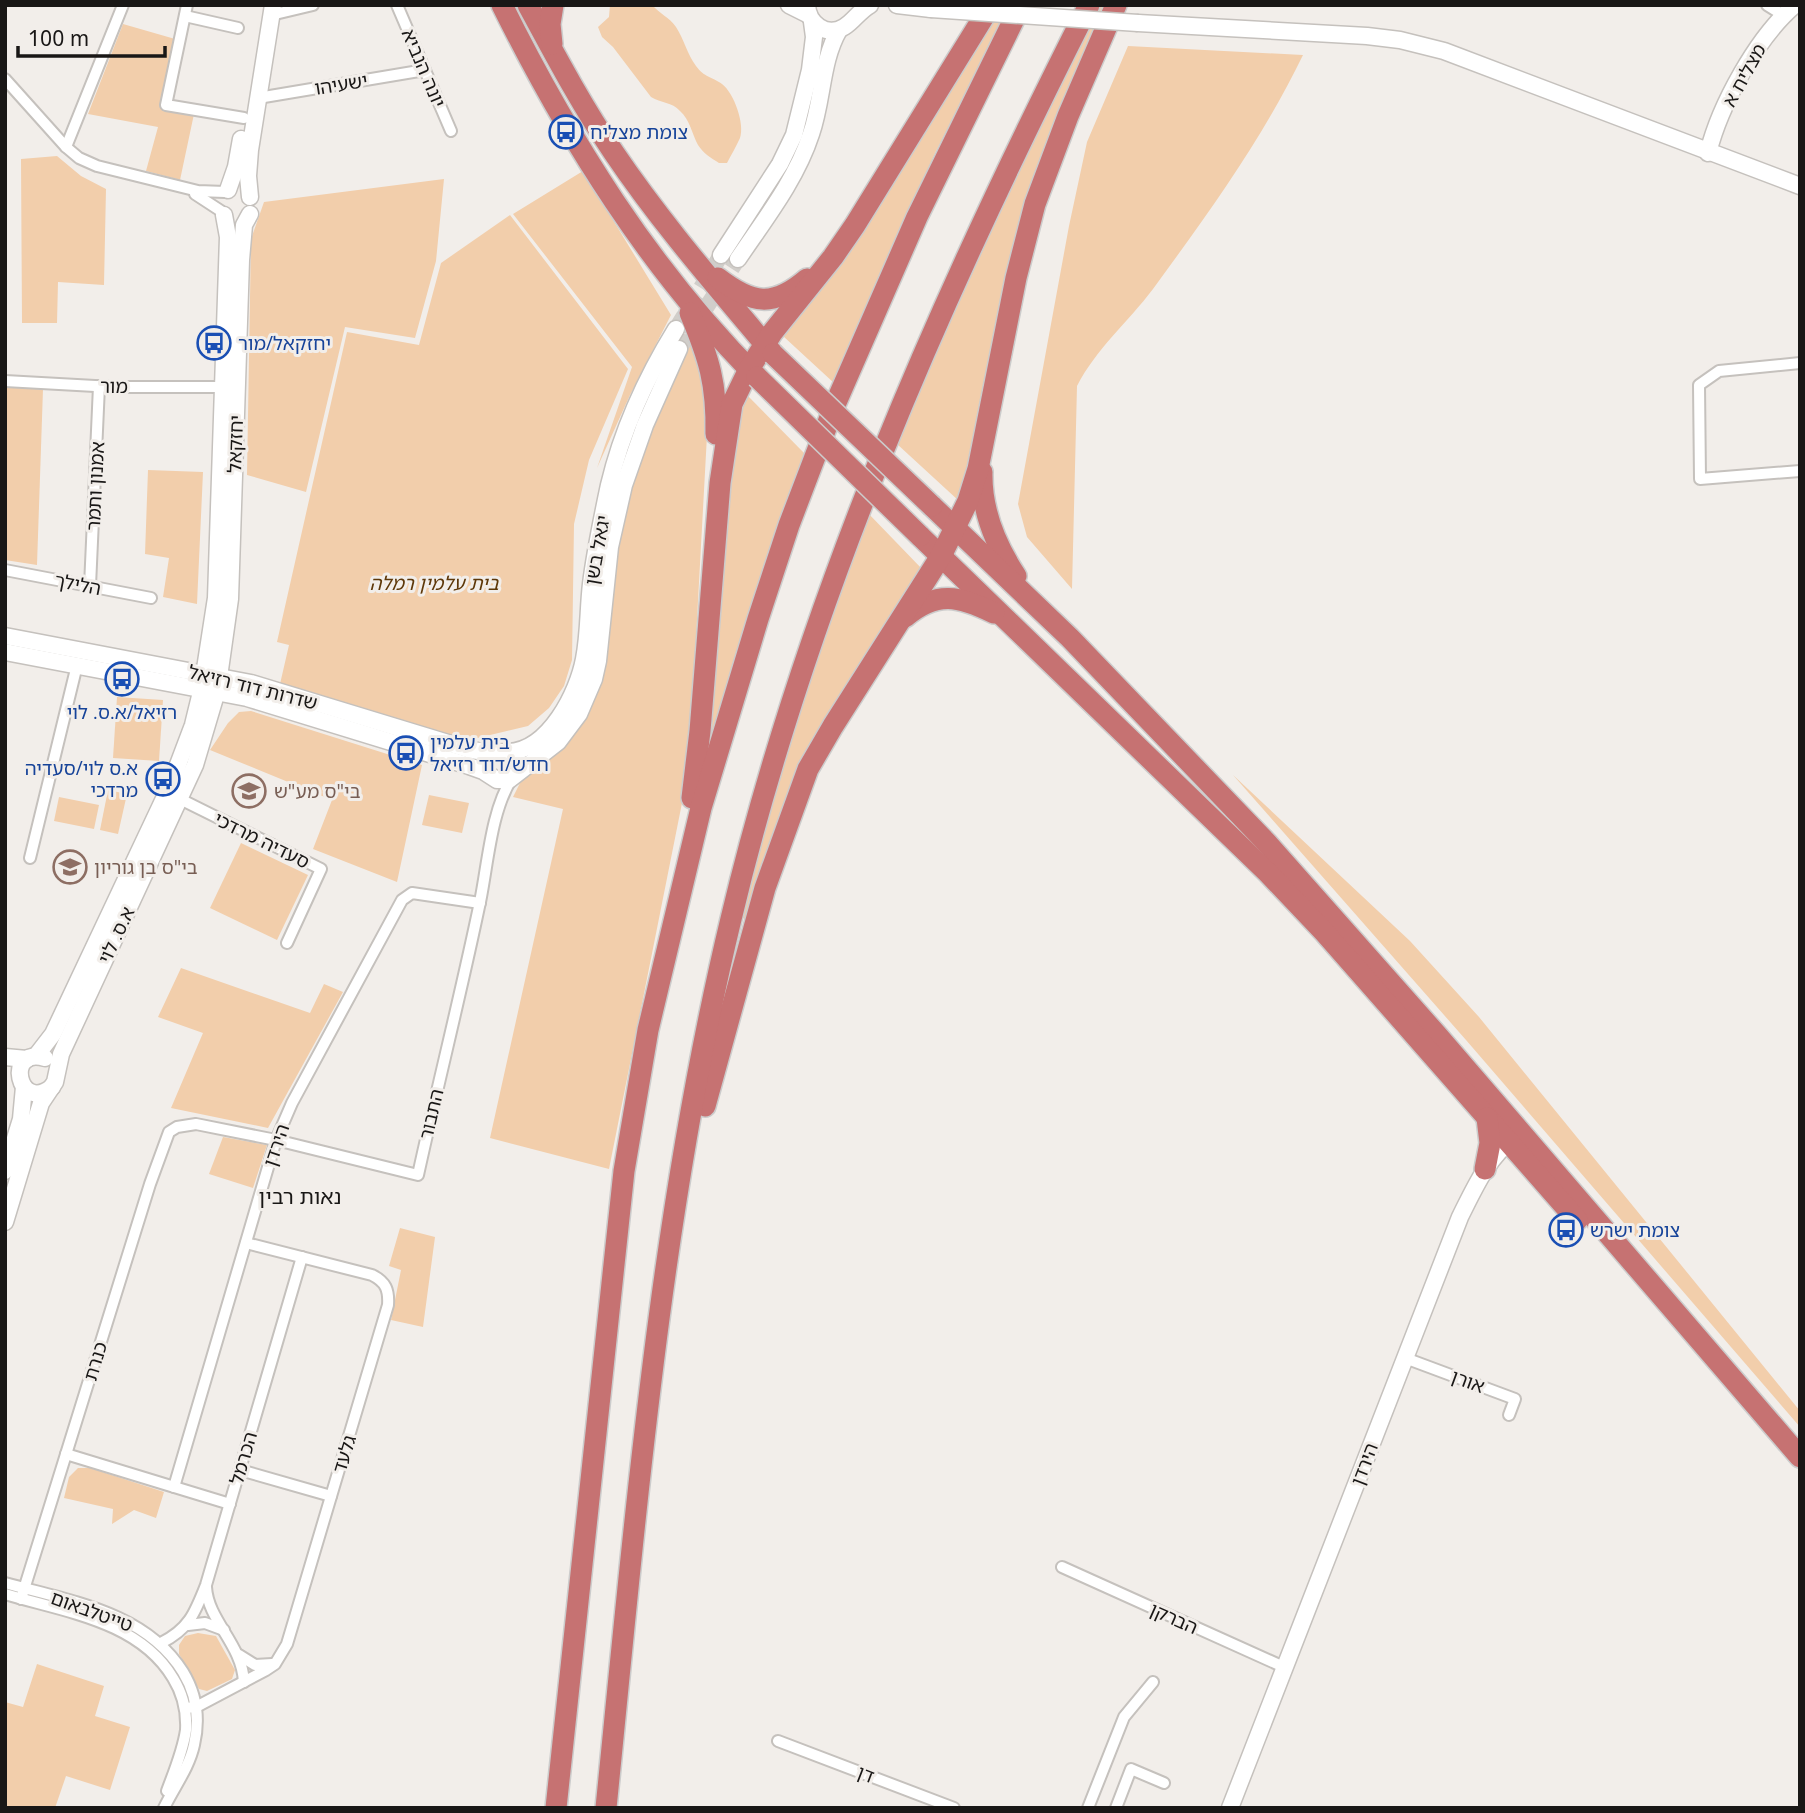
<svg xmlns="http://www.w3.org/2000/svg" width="1805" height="1813" font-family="Georgia,'Noto Sans Hebrew',serif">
	<rect width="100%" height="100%" fill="#f2eeea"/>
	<g fill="#f2ceab">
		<path d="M 610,5 L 652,5 C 660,14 669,17 676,27 C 684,39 687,54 696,66 C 705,78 711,76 722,84 C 734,93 745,124 740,138 C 736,147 731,155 727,163 L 719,163 C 711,158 703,153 698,145 C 692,134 690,120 680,111 C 672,102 661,103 651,97 L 613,47 L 602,37 L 598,27 L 609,17 Z"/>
		<path d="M 1000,5 L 1013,5 L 936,151 L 834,383 L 783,336 L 891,183 L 945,100 Z"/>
		<path d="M 1100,5 L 1108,5 L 1075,82 L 959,501 L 897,444 C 960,296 1028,150 1100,5 Z"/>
		<path d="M 123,24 L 175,39 L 161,108 L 194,114 L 180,180 L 146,171 L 158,127 L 88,114 Z"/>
		<path d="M 1128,46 L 1303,55 C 1263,138 1207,215 1153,289 C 1128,322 1096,349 1077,386 L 1072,589 L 1027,537 L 1018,504 L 1069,226 L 1087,142 Z"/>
		<path d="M 57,156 L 81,176 L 106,189 L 104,285 L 58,282 L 57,323 L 22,323 L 21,159 Z"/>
		<path d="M 583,171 L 671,315 L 630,395 L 597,468 L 632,367 L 513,214 Z"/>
		<path d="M 444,179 L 436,261 L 415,338 L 345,327 L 306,492 L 247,475 L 251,239 L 264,202 Z"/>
		<path d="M 510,215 L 628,369 L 589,460 L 574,524 L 572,660 L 564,686 L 549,708 L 528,726 L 465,741 L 280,684 L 289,645 L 277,642 L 347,332 L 419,345 L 441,263 Z"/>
		<path d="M 693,339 L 699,359 L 708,417 L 690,748 L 682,803 L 609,1169 L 490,1138 L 563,809 L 513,797 L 527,769 L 558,746 L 610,578 L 640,450 Z"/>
		<path d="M 5,387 L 43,389 L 37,565 L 5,560 Z"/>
		<path d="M 746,394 L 806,455 L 715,739 L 704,743 L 734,433 Z"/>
		<path d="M 148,470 L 203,472 L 197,604 L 163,597 L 169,558 L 145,554 Z"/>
		<path d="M 866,511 L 923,570 L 808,754 L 749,921 L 739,916 L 779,776 Z"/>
		<path d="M 117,697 L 163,700 L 159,761 L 113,758 Z"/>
		<path d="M 251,711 L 422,765 L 397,882 L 313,849 L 332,800 L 210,750 L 228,723 L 239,712 Z"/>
		<path d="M 1233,775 L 1410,941 L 1479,1017 L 1800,1411 L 1800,1427 L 1466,1040 Z"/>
		<path d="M 108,790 L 127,794 L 118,834 L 100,830 Z"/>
		<path d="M 429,795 L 469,803 L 462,833 L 422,825 Z"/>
		<path d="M 59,797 L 99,805 L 94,829 L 54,821 Z"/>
		<path d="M 241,843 L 308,875 L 277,940 L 210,908 Z"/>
		<path d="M 181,968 L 310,1013 L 324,984 L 343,992 L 268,1128 L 171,1108 L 203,1033 L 158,1017 Z"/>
		<path d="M 223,1137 L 267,1145 L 253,1188 L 209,1174 Z"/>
		<path d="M 400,1228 L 435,1237 L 423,1327 L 391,1320 L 401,1270 L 389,1266 Z"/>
		<path d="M 78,1468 L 90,1468 L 164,1492 L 156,1518 L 134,1510 L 112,1524 L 113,1509 L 64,1498 L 69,1477 Z"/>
		<path d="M 198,1633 L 216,1636 L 235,1670 L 232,1679 L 207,1691 L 199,1689 L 179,1654 L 179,1645 L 185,1636 Z"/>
		<path d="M 37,1664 L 104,1686 L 95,1716 L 130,1727 L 110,1790 L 66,1776 L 55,1808 L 5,1808 L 5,1702 L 23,1707 Z"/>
	</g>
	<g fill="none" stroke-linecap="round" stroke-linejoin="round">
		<g stroke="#d1ceca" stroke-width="16" stroke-dasharray="16 8" stroke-linecap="butt">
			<path d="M 676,329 L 721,255"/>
			<path d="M 679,349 L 738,259"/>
		</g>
		<defs>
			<g id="street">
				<path d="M 187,5 L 166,105 L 244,118"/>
				<path d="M 397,5 L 451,131"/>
				<path d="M 1767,5 L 1783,15"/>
				<path d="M 271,15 L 313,5"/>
				<path d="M 185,16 L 238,28"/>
				<path d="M 5,79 L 66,147 L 79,158 L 97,166 L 198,191 L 225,192"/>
				<path d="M 258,98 L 425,70"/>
				<path d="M 66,147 L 123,5"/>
				<path d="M 195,194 L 221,211"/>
				<path d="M 1800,363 L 1719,371 L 1699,385 L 1700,479 L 1800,471"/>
				<path d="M 5,381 L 113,387 L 223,387"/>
				<path d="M 5,570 L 151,598"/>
				<path d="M 90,586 L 99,386"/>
				<path d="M 174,796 L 321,869 L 287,943"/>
				<path d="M 30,858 L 77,665"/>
				<path d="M 1405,1358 L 1515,1399 L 1509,1415"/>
				<path d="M 66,1454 L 230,1504"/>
				<path d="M 240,1470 L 331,1496"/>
				<path d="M 174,1487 L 276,1140 L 292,1103 L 402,900 L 412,893 L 480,903"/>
				<path d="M 1062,1567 L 1286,1668"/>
				<path d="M 5,1583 C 69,1601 145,1611 183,1672 C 197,1695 200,1719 194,1745 C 189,1768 174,1787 164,1808"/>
				<path d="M 206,1587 C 208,1621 242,1644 244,1682"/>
				<path d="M 5,1594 C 65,1612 139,1621 173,1678 C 183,1694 187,1711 186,1730 C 183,1751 174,1772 167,1791"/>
				<path d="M 21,1599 L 150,1184 L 169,1132 L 177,1127 L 196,1124 L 276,1140 L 418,1175 C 438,1084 461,993 480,902 C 488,863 491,811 512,778"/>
				<path d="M 188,1625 L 205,1623 L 224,1630"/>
				<path d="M 161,1643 C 189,1629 195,1613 206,1585 L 302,1257"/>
				<path d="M 239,1655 L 255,1665 L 272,1664"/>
				<path d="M 185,1708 L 196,1707 L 266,1670 L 275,1664 L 287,1644 L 388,1305 C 389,1290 386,1282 372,1275 L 246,1243"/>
				<path d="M 778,1741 L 954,1808"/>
				<path d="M 1088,1808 L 1124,1717 L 1153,1682"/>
				<path d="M 1116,1808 L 1131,1769 L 1164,1783"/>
			</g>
			<g id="secondary">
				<path d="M 789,5 L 809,15"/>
				<path d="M 807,5 C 808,23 826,38 844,27 C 854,21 858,12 870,5"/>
				<path d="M 897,5 L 931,9"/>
				<path d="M 1138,23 L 1367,36 L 1400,40 L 1444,51 L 1800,186"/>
				<path d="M 1708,153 C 1720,105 1757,37 1795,5"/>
				<path d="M 228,190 L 236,167 L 241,139"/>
				<path d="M 250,197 L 248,176 L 250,150 L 273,5"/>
				<path d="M 721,255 L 780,164 L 794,135 L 810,70 L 814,37 L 812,22"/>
				<path d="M 738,259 C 765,219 796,180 811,134 C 823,100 821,61 839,30"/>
				<path d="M 5,636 L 251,683 L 471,750 C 483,752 497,752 508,752 C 549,751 578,692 584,659 C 589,634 588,609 591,584 C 595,551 602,518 609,485 C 622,431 647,376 676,329"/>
				<path d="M 5,652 L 247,698 L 469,766 L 483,771 L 497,780 L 509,780 L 558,742 L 579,714 L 594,679 L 598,661 L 610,547 L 624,485 L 645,425 L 679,349"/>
				<path d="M 36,1056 L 53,1034 L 170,786 L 193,725 L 202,688 L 216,598 L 228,237 L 224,215"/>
				<path d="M 5,1057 L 27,1059"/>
				<path d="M 45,1058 C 4,1046 18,1114 52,1087"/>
				<path d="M 5,1171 L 21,1119 L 24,1087"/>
				<path d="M 5,1222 L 41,1103 L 55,1082 L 61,1054 L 195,765 L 217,691 L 230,599 L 241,260 L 244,225 L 250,214"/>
				<path d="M 1230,1808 L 1460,1217 C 1475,1187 1488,1157 1515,1137"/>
			</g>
			<g id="highway">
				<path d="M 502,5 C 569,140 650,270 757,377"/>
				<path d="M 528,5 C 555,55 582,106 614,153 C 662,224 718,288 773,354"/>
				<path d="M 552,44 L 550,24 L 553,5"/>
				<path d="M 718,278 C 752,304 773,308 807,279"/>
				<path d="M 690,313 C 709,358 717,384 716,434"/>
				<path d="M 982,472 C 981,510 995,544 1016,576"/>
				<path d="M 932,506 L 1070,638 L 1266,842 L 1437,1035 L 1800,1457"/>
				<path d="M 920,536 L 1268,873 L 1325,933 L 1577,1220"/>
				<path d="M 905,617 C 937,590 959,596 994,613"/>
				<path d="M 692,798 L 700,731 L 720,483 L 732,404 L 749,369 L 772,333 L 833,257 L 855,225 L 991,5"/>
				<path d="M 705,1106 L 765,888 L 808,769 L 833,726 L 941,556 L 968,501 L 978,469 L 1016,278 L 1035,204 L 1068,116 L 1116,5"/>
				<path d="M 1485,1169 L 1490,1143 L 1487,1118"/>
				<path d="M 556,1808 L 624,1171 L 648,1030 L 701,808 L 758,619 L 789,525 L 834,407 L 917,217 L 1021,5"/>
				<path d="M 606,1808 C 636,1510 661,1210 731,919 C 807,600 941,296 1089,5"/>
			</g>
		</defs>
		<use href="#street" stroke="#c5c1bd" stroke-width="14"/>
		<use href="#secondary" stroke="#c5c1bd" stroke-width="19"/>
		<use href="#highway" stroke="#ccc" stroke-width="24"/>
		<use href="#street" stroke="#fff" stroke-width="10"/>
		<use href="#secondary" stroke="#fff" stroke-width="16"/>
		<use href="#highway" stroke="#c67272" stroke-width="21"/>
		<defs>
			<path id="secondary-bridge" d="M 931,9 L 1138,23"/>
			<g id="highway-bridge">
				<path d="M 773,354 L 932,506"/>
				<path d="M 757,377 L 920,536"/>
			</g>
		</defs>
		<use href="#secondary-bridge" stroke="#c5c1bd" stroke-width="19" stroke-linecap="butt"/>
		<use href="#highway-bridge" stroke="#ccc" stroke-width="24" stroke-linecap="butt"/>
		<use href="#secondary-bridge" stroke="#fff" stroke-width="16"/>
		<use href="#highway-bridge" stroke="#c67272" stroke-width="21"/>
	</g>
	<defs>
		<symbol id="bus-ring" viewBox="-11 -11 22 22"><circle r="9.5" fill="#f2eeea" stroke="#1a4fb4" stroke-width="1.5"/><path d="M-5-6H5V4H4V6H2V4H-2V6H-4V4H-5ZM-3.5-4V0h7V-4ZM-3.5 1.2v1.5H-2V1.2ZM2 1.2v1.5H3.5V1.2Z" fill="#1a4fb4"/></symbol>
		<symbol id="school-ring" viewBox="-11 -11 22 22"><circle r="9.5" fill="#f2eeea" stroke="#8d6e63" stroke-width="1.5"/><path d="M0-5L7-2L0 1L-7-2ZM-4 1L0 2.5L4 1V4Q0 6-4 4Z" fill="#8d6e63"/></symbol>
	</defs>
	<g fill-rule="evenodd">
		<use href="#bus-ring" x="547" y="113" width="38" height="38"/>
		<use href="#bus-ring" x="195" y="324" width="38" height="38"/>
		<use href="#bus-ring" x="103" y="660" width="38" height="38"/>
		<use href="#bus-ring" x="387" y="734" width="38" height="38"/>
		<use href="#bus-ring" x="144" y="760" width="38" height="38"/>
		<use href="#school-ring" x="230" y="772" width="38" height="38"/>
		<use href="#school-ring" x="51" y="848" width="38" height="38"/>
		<use href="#bus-ring" x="1547" y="1211" width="38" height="38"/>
	</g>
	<g text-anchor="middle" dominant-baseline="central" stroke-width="6" stroke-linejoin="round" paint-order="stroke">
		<g font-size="19" fill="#191716" stroke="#f2eeea">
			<text transform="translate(424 68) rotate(67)">יונה הנביא</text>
			<text transform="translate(1744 75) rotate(-61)">מצליח א</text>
			<text transform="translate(341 84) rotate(-9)">ישעיהו</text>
			<text transform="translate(114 386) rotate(1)">מור</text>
			<text transform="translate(235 444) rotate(-88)">יחזקאל</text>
			<text transform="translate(95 486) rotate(-87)">אמנון ותמר</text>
			<text transform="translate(597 550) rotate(-80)">יגאל בשן</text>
			<text transform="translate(78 584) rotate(11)">הלילך</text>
			<text transform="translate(253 687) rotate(14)">שדרות דוד רזיאל</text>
			<text transform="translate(262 840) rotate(26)">סעדיה מרדכי</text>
			<text transform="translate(116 935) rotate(-65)">א.ס. לוי</text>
			<text transform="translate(431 1114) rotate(-77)">התבור</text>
			<text transform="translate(276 1145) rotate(-71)">הירדן</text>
			<text transform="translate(95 1361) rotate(-73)">כנרת</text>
			<text transform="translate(1468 1381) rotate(20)">אורן</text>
			<text transform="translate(344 1454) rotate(-73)">גלעד</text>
			<text transform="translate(243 1458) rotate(-74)">הכרמל</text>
			<text transform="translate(1364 1464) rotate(-69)">הירדן</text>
			<text transform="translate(92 1611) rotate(20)">טייטלבאום</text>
			<text transform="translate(1174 1618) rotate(24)">הברקן</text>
			<text transform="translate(866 1774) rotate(21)">דן</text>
		</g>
		<g font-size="19" fill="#164399" stroke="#f2eeea" text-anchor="start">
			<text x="590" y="132">צומת מצליח</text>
			<text x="238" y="343">יחזקאל/מור</text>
			<text x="122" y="712" text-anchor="middle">רזיאל/א.ס. לוי</text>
			<text x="430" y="742">בית עלמין<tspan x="430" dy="22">חדש/דוד רזיאל</tspan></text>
			<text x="138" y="768" text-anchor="end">א.ס לוי/סעדיה<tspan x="138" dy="22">מרדכי</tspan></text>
			<text x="1590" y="1230">צומת ישרש</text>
		</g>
		<g font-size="19" font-style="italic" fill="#5e3809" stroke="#f2eeea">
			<text x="434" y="583">בית עלמין רמלה</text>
		</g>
		<g font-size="19" fill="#785e54" stroke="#f2eeea" text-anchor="start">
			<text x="274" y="791">בי"ס מע"ש</text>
			<text x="94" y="867">בי"ס בן גוריון</text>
		</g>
		<g font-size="21" fill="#191716" stroke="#f2eeea">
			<text x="300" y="1196">נאות רבין</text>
		</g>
	</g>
	<rect width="1805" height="1813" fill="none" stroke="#191716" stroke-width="14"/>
	<path d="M18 46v10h147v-10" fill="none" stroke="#191716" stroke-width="3.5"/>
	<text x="28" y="46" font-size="21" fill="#191716" stroke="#f2eeea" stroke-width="5" paint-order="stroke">100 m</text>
</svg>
